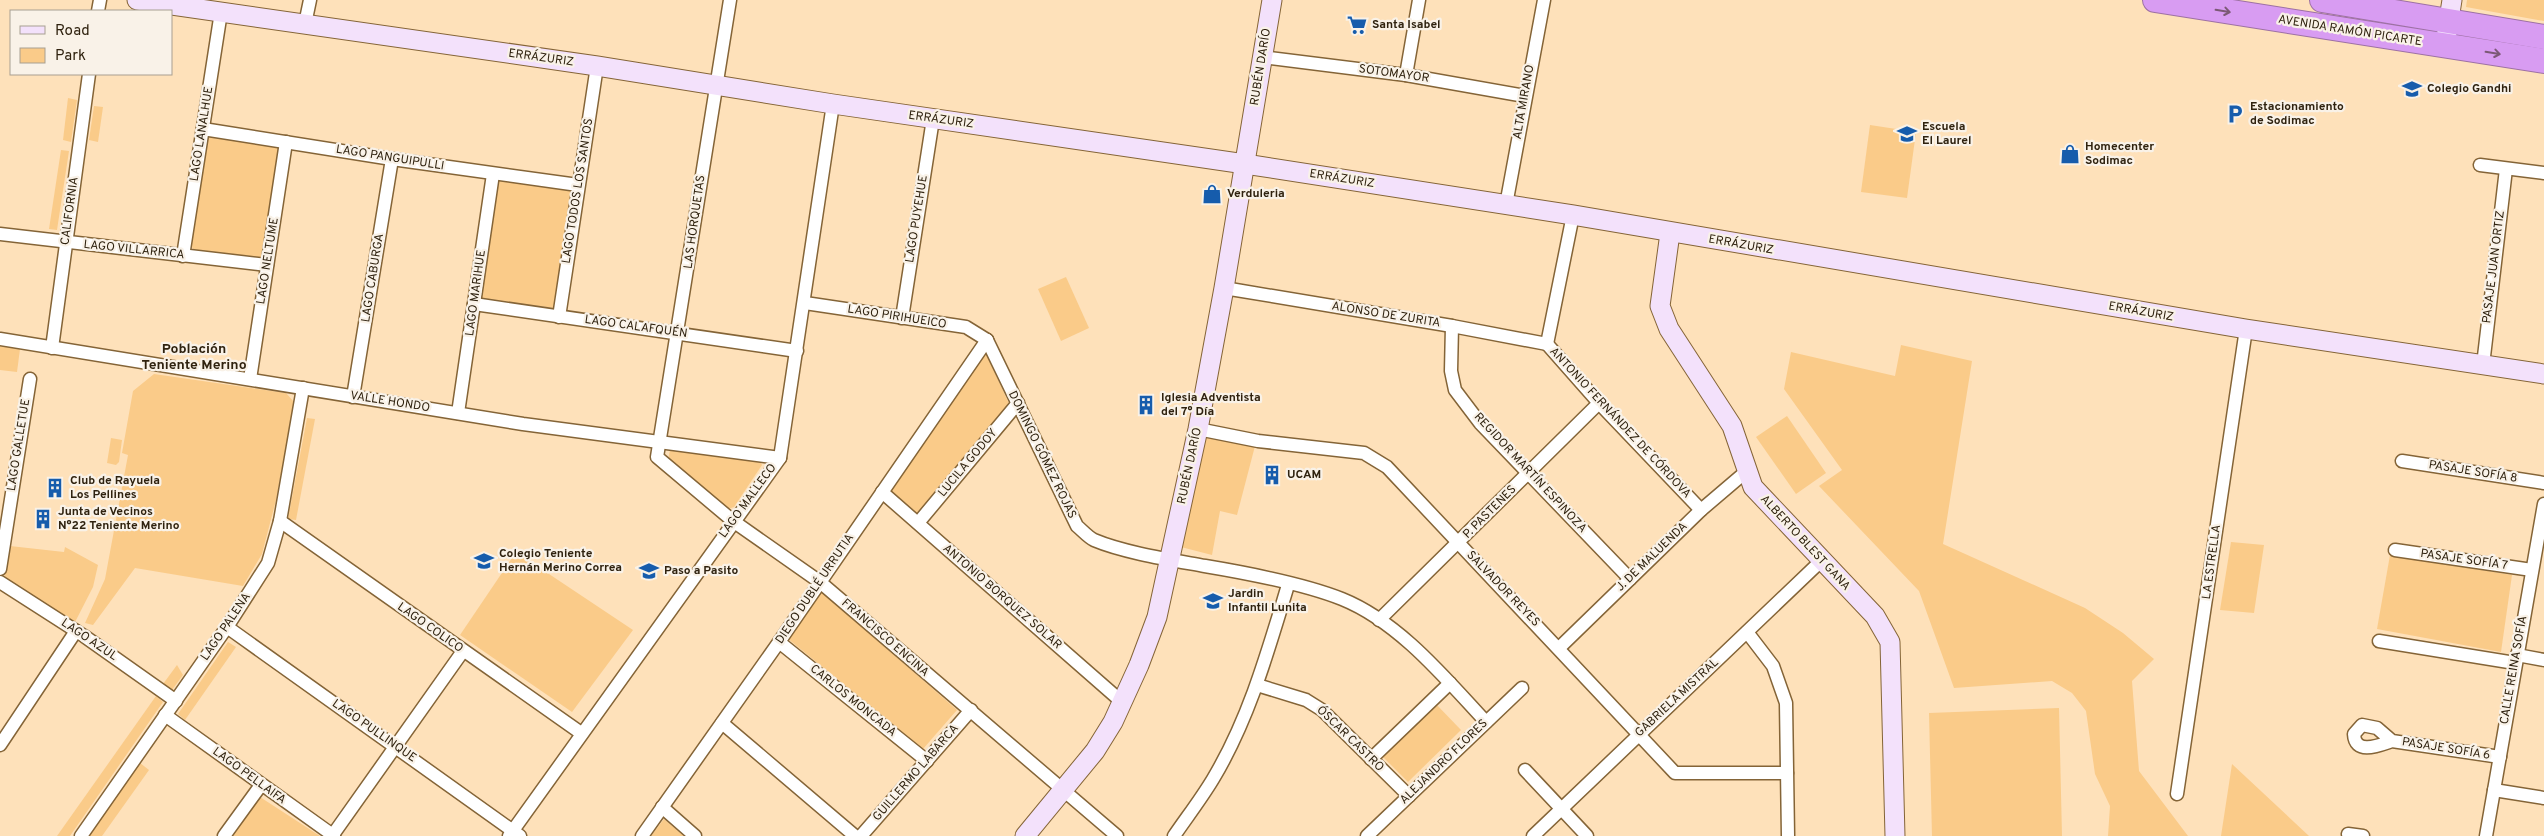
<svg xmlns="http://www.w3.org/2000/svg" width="2544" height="836" font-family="Overpass,sans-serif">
	<rect width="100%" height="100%" fill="#fee1ba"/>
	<g fill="#facb89">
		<path d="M 2467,0 L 2544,0 L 2544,21 L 2466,7 Z"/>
		<path d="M 68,98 L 77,100 L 71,142 L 63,140 Z"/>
		<path d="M 94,106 L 103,107 L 98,142 L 89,140 Z"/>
		<path d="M 1870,125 L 1916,132 L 1907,198 L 1861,192 Z"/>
		<path d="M 206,135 L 282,146 L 264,260 L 194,250 L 189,243 Z"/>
		<path d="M 61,150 L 69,151 L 57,230 L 49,229 Z"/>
		<path d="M 498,180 L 571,188 L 554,308 L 481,299 Z"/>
		<path d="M 1066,277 L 1089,328 L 1061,341 L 1038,289 Z"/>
		<path d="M 1901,345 L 1972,361 L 1943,544 L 2085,608 L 2123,633 L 2154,659 L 2132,681 L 2139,771 L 2188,836 L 2108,836 L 2110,806 L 2095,774 L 2086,711 L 2072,693 L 2052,681 L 1954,688 L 1919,591 L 1819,486 L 1842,470 L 1784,389 L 1791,352 L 1895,376 Z"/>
		<path d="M 0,346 L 20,349 L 17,372 L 0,370 Z"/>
		<path d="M 985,351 L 1010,406 L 920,517 L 887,490 Z"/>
		<path d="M 154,374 L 286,393 L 294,402 L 276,500 L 262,554 L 243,586 L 135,568 L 93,625 L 85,623 L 105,579 L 128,455 L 122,453 L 133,391 Z"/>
		<path d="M 1787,416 L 1826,473 L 1796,494 L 1756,437 Z"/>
		<path d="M 307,418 L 315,419 L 296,520 L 288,519 Z"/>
		<path d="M 1202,437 L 1255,446 L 1237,515 L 1220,511 L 1212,555 L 1181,547 Z"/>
		<path d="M 111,438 L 122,440 L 119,462 L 116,465 L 107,463 Z"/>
		<path d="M 670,450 L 760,461 L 762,465 L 734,507 L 728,509 L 668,460 Z"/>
		<path d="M 2231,542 L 2264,545 L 2254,613 L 2220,610 Z"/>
		<path d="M 10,546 L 64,552 L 65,547 L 98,565 L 93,587 L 73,626 L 4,579 Z"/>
		<path d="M 516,552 L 633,630 L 572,712 L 460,635 Z"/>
		<path d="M 2390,555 L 2512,575 L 2501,652 L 2377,629 Z"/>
		<path d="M 821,591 L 957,710 L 923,749 L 787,638 Z"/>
		<path d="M 228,642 L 236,647 L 185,720 L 178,714 Z"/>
		<path d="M 177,665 L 183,675 L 172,690 L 163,684 Z"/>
		<path d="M 156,696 L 163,702 L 70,836 L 57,836 Z"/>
		<path d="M 1434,702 L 1461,730 L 1408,782 L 1380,754 Z"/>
		<path d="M 2059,708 L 2062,836 L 1932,836 L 1929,713 Z"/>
		<path d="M 140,763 L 149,770 L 102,836 L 88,836 Z"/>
		<path d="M 2232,764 L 2309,836 L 2221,836 Z"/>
		<path d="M 260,797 L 320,836 L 231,836 Z"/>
		<path d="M 664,819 L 684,836 L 651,836 Z"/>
	</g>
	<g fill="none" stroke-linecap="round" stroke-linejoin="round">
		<defs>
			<g id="street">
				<path d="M 730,0 L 657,457 L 733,521 L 820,582 L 1117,836"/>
				<path d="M 98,11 L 100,0"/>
				<path d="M 305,24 L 310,0"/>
				<path d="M 1262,57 L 1406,75 L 1525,96"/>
				<path d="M 1406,75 L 1419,0"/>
				<path d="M 203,129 L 392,159 L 578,185"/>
				<path d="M 2480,165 L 2544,173"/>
				<path d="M 1506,205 L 1544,0"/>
				<path d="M 0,234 L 267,265"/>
				<path d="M 183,256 L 221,12"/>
				<path d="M 1224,288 L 1452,326 L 1547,344"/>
				<path d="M 805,303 L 966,327 L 987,340"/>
				<path d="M 474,304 L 797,351"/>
				<path d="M 559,317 L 597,66"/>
				<path d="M 902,318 L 933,119"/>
				<path d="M 1452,326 L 1451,371 L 1455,390 L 1480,423 L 1630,579"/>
				<path d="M 0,339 L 523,424 L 780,458"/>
				<path d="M 987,340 L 1077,526 C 1082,530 1088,537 1094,540 C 1125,553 1172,560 1205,566 C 1247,573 1304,584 1342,599 C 1399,622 1445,678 1486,722"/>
				<path d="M 1547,344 L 1599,403 L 1701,510"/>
				<path d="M 1547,344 L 1573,215"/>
				<path d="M 52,348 L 89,74"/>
				<path d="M 2483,365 L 2506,169"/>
				<path d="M 250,379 L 286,142"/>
				<path d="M 353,397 L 392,159"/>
				<path d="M 458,413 L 493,174"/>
				<path d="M 1198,429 L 1258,441 L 1364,453 L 1387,467 L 1675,773 L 1787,773"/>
				<path d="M 2402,461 L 2544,483"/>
				<path d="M 882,492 L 1122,702"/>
				<path d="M 280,521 L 581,733"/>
				<path d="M 918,523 L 1018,403"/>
				<path d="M 2395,550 L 2532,570"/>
				<path d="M 0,569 L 30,379"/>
				<path d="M 0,582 L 84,636 L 176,701"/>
				<path d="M 1379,620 L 1599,403"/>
				<path d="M 227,627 L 520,836"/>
				<path d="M 1747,632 L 1773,666 L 1786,703 L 1788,836"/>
				<path d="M 2379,641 L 2515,663"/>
				<path d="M 779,642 L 927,761"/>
				<path d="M 1559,648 L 1701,510 L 1748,470"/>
				<path d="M 2517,655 L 2544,660"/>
				<path d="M 1257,685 L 1306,700 L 1322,710 L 1409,796"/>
				<path d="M 165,715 L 334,836"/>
				<path d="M 722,723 L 855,836"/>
				<path d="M 2392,741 C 2380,745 2355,756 2354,734 L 2362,725 L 2377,728 L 2392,741 L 2500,757"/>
				<path d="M 0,745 L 76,631"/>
				<path d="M 1371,759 L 1450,683"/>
				<path d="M 1525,770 L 1587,836"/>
				<path d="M 2494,790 L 2544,798"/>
				<path d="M 2177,794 L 2246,329"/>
				<path d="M 662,807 L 695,836"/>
				<path d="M 2348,834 L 2363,836"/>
				<path d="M 81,836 L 227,627 L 268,563 L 280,521 L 303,388"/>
				<path d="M 224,836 L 261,785"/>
				<path d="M 332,836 L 463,651"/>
				<path d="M 509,836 L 780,458 L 833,104"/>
				<path d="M 642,836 L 779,642 L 987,340"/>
				<path d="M 861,836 L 971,710"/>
				<path d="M 1174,836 C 1187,817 1201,799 1213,779 C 1249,719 1268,651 1288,585"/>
				<path d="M 1367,836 L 1522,688"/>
				<path d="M 1533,836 L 1821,561"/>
				<path d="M 2486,836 L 2544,504"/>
			</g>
			<g id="secondary">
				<path d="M 137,0 L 597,66 L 833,104 L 1245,164 L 1573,215 L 2246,329 L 2544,374"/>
				<path d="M 2445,45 L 2452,0"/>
				<path d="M 1670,233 L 1660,306 L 1669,329 L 1732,426 L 1753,487 L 1875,616 L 1890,642 L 1895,836"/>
				<path d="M 1025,836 L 1095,751 L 1113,722 L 1139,665 L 1157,617 L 1198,429 L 1224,288 L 1272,0"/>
			</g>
			<g id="highway">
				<path d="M 2155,0 L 2544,61"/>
				<path d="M 2322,0 L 2544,37"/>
			</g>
		</defs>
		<use href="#street" stroke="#846437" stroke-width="15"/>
		<use href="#secondary" stroke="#846437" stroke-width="21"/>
		<use href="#highway" stroke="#9d71a3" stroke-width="26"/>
		<use href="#street" stroke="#fff" stroke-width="12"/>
		<use href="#secondary" stroke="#f3e1fb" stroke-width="19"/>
		<use href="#highway" stroke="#d89cf2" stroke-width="24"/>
	</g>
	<defs><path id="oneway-shaft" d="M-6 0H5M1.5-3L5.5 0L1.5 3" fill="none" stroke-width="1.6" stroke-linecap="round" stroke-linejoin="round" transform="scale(1.25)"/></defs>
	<g stroke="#7b5975">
		<use href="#oneway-shaft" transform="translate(2223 11) rotate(9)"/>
		<use href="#oneway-shaft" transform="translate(2493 53) rotate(9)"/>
	</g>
	<defs>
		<symbol id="supermarket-bare" viewBox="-9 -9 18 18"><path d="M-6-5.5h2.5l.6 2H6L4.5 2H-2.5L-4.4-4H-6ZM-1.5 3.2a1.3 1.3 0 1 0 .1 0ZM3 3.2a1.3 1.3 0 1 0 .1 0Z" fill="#165cac" stroke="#f9f2e8" stroke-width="2.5" paint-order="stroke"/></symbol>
		<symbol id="school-bare" viewBox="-9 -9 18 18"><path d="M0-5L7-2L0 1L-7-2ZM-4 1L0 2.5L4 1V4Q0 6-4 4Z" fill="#165cac" stroke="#f9f2e8" stroke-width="2.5" paint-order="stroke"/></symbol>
		<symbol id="parking-bare" viewBox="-9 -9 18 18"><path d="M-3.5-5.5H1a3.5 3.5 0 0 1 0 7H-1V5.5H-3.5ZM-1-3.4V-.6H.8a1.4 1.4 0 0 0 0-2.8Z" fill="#165cac" stroke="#f9f2e8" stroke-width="2.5" paint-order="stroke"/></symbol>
		<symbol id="shop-bare" viewBox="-9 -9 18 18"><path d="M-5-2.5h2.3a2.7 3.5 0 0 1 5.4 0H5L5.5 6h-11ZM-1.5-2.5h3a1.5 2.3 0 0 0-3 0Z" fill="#165cac" stroke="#f9f2e8" stroke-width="2.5" paint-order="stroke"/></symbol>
		<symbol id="building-bare" viewBox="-9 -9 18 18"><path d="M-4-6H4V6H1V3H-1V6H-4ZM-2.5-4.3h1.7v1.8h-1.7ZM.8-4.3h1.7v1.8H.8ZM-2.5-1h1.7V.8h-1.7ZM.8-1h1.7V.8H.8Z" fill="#165cac" stroke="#f9f2e8" stroke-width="2.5" paint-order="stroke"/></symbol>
	</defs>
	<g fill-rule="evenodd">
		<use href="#supermarket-bare" x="1343" y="11" width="28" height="28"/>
		<use href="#school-bare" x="2398" y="75" width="28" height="28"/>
		<use href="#parking-bare" x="2221" y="100" width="28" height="28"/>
		<use href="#school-bare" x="1893" y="120" width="28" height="28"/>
		<use href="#shop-bare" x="2056" y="140" width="28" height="28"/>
		<use href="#shop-bare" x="1198" y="180" width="28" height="28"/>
		<use href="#building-bare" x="1132" y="391" width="28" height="28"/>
		<use href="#building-bare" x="1258" y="461" width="28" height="28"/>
		<use href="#building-bare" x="41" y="474" width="28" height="28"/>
		<use href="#building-bare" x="29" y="505" width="28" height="28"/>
		<use href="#school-bare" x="470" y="547" width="28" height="28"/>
		<use href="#school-bare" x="635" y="557" width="28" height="28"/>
		<use href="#school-bare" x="1199" y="587" width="28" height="28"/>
	</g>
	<g text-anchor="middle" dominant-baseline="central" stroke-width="4.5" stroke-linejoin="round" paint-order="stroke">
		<g font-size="12" font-weight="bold" fill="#2f220f" stroke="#f9f2e8" text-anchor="start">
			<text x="1372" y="25">Santa Isabel</text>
			<text x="2427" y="89">Colegio Gandhi</text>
			<text x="2250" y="107">Estacionamiento<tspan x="2250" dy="14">de Sodimac</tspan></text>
			<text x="1922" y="127">Escuela<tspan x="1922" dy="14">El Laurel</tspan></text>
			<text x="2085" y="147">Homecenter<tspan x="2085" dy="14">Sodimac</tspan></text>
			<text x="1227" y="194">Verduleria</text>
			<text x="1161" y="398">Iglesia Adventista<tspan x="1161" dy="14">del 7° Día</tspan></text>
			<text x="1287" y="475">UCAM</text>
			<text x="70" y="481">Club de Rayuela<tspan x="70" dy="14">Los Pellines</tspan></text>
			<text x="58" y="512">Junta de Vecinos<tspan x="58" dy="14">N°22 Teniente Merino</tspan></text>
			<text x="499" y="554">Colegio Teniente<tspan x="499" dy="14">Hernán Merino Correa</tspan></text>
			<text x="664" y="571">Paso a Pasito</text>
			<text x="1228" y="594">Jardin<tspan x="1228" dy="14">Infantil Lunita</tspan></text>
		</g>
		<g font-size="12" fill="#2f220f" stroke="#f9f2e8">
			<text transform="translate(2350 31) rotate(9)">AVENIDA RAMÓN PICARTE</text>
			<text transform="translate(541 58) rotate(8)">ERRÁZURIZ</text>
			<text transform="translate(1261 67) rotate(-81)">RUBÉN DARÍO</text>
			<text transform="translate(1394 74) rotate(8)">SOTOMAYOR</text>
			<text transform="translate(1524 102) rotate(-80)">ALTA MIRANO</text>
			<text transform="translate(941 120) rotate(8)">ERRÁZURIZ</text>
			<text transform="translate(202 134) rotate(-81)">LAGO LANALHUE</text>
			<text transform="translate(390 158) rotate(9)">LAGO PANGUIPULLI</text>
			<text transform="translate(1342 179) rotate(9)">ERRÁZURIZ</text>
			<text transform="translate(578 191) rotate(-81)">LAGO TODOS LOS SANTOS</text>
			<text transform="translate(70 211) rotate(-82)">CALIFORNIA</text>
			<text transform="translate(917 219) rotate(-81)">LAGO PUYEHUE</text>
			<text transform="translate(695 222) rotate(-82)">LAS HORQUETAS</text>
			<text transform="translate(1741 245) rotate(10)">ERRÁZURIZ</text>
			<text transform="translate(134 250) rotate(6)">LAGO VILLARRICA</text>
			<text transform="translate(268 261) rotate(-81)">LAGO NELTUME</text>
			<text transform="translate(2494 267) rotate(-83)">PASAJE JUAN ORTIZ</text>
			<text transform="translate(373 278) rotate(-81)">LAGO CABURGA</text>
			<text transform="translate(476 293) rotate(-82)">LAGO MARIHUE</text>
			<text transform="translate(2141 312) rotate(10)">ERRÁZURIZ</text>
			<text transform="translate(1386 315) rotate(9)">ALONSO DE ZURITA</text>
			<text transform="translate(897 317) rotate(9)">LAGO PIRIHUEICO</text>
			<text transform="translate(636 327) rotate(8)">LAGO CALAFQUÉN</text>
			<text transform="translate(390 402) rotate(9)">VALLE HONDO</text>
			<text transform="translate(1620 423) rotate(47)">ANTONIO FERNÁNDEZ DE CÓRDOVA</text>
			<text transform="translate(19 445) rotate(-81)">LAGO GALLETUE</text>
			<text transform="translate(1042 455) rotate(64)">DOMINGO GÓMEZ ROJAS</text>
			<text transform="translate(968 463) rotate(-50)">LUCILA GODOY</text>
			<text transform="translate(1190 466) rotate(-78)">RUBÉN DARÍO</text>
			<text transform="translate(2473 472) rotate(9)">PASAJE SOFÍA 8</text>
			<text transform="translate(1530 473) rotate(47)">REGIDOR MARTÍN ESPINOZA</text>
			<text transform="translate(748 501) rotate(-54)">LAGO MALLECO</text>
			<text transform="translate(1490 512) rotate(-45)">P. PASTENES</text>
			<text transform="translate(1805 543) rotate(47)">ALBERTO BLEST GANA</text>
			<text transform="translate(1652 557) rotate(-44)">J. DE MALUENDA</text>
			<text transform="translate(2464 560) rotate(8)">PASAJE SOFÍA 7</text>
			<text transform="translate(2212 562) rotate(-82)">LA ESTRELLA</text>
			<text transform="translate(815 589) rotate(-56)">DIEGO DUBLÉ URRUTIA</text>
			<text transform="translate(1503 589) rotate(46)">SALVADOR REYES</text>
			<text transform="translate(1002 597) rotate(41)">ANTONIO BORQUEZ SOLAR</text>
			<text transform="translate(226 627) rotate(-56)">LAGO PALENA</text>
			<text transform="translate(430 628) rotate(35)">LAGO COLICO</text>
			<text transform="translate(885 638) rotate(41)">FRANCISCO ENCINA</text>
			<text transform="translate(89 640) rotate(34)">LAGO AZUL</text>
			<text transform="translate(2514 670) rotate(-80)">CALLE REINA SOFÍA</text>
			<text transform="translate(1677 698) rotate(-43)">GABRIELA MISTRAL</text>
			<text transform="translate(853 701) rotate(39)">CARLOS MONCADA</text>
			<text transform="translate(374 731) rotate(35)">LAGO PULLINQUE</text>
			<text transform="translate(1350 739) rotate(44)">ÓSCAR CASTRO</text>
			<text transform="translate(2446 749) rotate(9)">PASAJE SOFÍA 6</text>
			<text transform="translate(1444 762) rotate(-44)">ALEJANDRO FLORES</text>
			<text transform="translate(916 773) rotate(-49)">GUILLERMO LABARCA</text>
			<text transform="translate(249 776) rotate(36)">LAGO PELLAIFA</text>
		</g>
		<g font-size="14" font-weight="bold" fill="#2f220f" stroke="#f9f2e8">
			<text x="194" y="349">Población<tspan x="194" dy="16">Teniente Merino</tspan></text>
		</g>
	</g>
	<rect x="10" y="10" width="162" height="65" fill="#f9f2e8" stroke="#a89f91"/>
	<rect x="20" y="26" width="25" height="8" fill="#f3e1fb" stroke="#a89f91"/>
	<text x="55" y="35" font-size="15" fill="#2f220f">Road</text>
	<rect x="20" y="48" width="25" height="15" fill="#facb89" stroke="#a89f91"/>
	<text x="55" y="60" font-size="15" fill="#2f220f">Park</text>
</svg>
